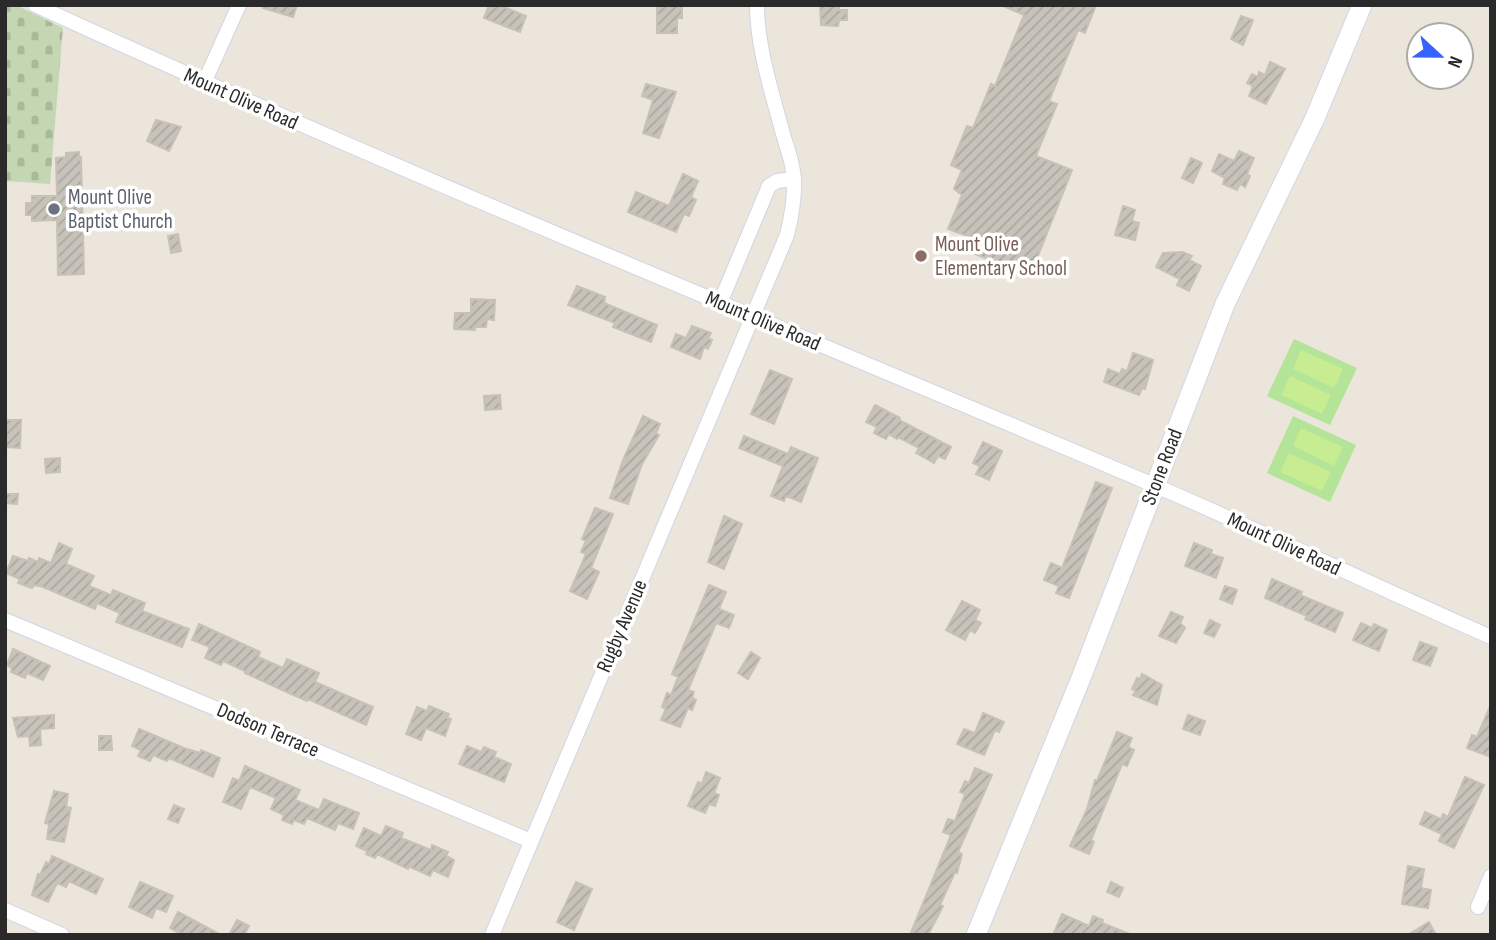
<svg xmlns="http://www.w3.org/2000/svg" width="1496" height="940" font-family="'Sofia Sans Condensed',sans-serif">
	<defs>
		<pattern id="cemetery-stones" width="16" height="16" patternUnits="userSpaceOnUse" patternTransform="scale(1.75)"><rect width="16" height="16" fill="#c5d7b2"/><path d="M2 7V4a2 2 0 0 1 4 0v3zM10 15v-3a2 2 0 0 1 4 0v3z" fill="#a9b999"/></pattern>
		<pattern id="building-hatch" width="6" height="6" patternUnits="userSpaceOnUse" patternTransform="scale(1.75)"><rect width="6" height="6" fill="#c7c3ba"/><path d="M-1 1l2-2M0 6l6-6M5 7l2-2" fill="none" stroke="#aba8a0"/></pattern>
	</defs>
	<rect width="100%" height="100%" fill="#ece5dc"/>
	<g fill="#b3e497">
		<path d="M 1294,339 L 1357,368 L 1330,425 L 1267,396 Z"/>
		<path d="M 1293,416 L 1356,445 L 1330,502 L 1267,473 Z"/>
	</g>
	<path fill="url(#cemetery-stones)" d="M 5,5 L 16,5 L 63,28 L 50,184 L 5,181 Z"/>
	<g fill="#c8ec92">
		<path d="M 1301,350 L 1343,369 L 1334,388 L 1293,369 Z"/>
		<path d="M 1290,376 L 1331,395 L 1322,414 L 1281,395 Z"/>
		<path d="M 1301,428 L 1343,447 L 1334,466 L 1293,446 Z"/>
		<path d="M 1289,453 L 1331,472 L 1322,491 L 1280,472 Z"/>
	</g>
	<g fill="url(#building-hatch)" stroke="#c8c1b5" stroke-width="2">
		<path d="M 263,5 L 297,5 L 293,17 L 263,8 Z"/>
		<path d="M 489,5 L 499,5 L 526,16 L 520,32 L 484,18 Z"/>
		<path d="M 657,5 L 682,5 L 682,18 L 677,18 L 677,33 L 657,33 Z"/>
		<path d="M 820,5 L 839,5 L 839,10 L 847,10 L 847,20 L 839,20 L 838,26 L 821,25 Z"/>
		<path d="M 1001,5 L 1096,5 L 1085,33 L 1078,30 L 1049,101 L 1057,104 L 1036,156 L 1072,170 L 1030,276 L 965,250 L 970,237 L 948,229 L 962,195 L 954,189 L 962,170 L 951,165 L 967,126 L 973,128 L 991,84 L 995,86 L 1024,15 Z"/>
		<path d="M 1241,16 L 1253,20 L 1243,45 L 1231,39 Z"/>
		<path d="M 1270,62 L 1285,69 L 1266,104 L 1249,96 L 1253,86 L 1247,83 L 1252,74 L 1258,77 L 1259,72 L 1265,75 Z"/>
		<path d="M 646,84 L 676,92 L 659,138 L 643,133 L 653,100 L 642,96 Z"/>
		<path d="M 156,120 L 181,127 L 169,151 L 147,141 Z"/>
		<path d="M 1239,151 L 1254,158 L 1247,174 L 1250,176 L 1245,187 L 1240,184 L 1237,190 L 1223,184 L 1225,178 L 1212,171 L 1219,154 L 1234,161 Z"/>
		<path d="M 79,152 L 79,157 L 81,157 L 84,274 L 58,275 L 57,220 L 32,221 L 32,215 L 26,215 L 26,203 L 32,203 L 32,196 L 57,196 L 56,158 L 66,157 L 66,153 Z"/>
		<path d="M 1191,158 L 1202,163 L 1193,183 L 1182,178 Z"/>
		<path d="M 683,174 L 698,181 L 691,197 L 696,200 L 689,216 L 684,214 L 676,232 L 628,212 L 636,192 L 669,206 Z"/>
		<path d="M 1123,206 L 1135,210 L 1132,221 L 1139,223 L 1135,240 L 1115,235 Z"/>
		<path d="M 178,234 L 181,251 L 171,253 L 168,236 Z"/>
		<path d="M 1182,252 L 1192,256 L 1189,260 L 1201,266 L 1189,291 L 1177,285 L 1180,279 L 1156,267 L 1163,253 Z"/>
		<path d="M 577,286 L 605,297 L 604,303 L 657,325 L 651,342 L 613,327 L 615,323 L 568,305 Z"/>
		<path d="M 471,299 L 495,300 L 494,320 L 487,319 L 486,327 L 474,327 L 475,330 L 454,329 L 455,313 L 471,313 Z"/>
		<path d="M 692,326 L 711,333 L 708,338 L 712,340 L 708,349 L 704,347 L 700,359 L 671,347 L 676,334 L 686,338 Z"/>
		<path d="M 1133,353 L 1153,360 L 1145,389 L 1142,388 L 1139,395 L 1104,382 L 1108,369 L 1120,374 L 1122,369 L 1127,371 Z"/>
		<path d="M 770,370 L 792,379 L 774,424 L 751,414 Z"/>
		<path d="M 500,395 L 501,409 L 485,410 L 484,396 Z"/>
		<path d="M 875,405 L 900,418 L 899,420 L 951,447 L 945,459 L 938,456 L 934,463 L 916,453 L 919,448 L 898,437 L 897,439 L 889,434 L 886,439 L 874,433 L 877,427 L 866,422 Z"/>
		<path d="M 643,416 L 660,424 L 656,433 L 659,435 L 642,464 L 628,504 L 610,498 L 623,460 Z"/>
		<path d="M 5,420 L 21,420 L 20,448 L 5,447 Z"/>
		<path d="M 744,436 L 788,454 L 791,447 L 818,458 L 801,502 L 786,496 L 784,501 L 771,496 L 783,466 L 739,448 Z"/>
		<path d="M 983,442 L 1002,451 L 989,480 L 976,474 L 980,466 L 973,463 Z"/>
		<path d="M 60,458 L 60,472 L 46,473 L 45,459 Z"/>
		<path d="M 1096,482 L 1112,488 L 1069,598 L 1056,593 L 1059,586 L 1044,580 L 1051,563 L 1062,568 Z"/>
		<path d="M 5,494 L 18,494 L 17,504 L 5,503 Z"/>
		<path d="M 595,508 L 613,514 L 591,568 L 599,572 L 587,599 L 570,591 L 586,554 L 581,552 L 586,541 L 582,539 Z"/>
		<path d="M 724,516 L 742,524 L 724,569 L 708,562 Z"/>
		<path d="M 59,543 L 72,549 L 66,564 L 94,576 L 89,586 L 111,595 L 113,590 L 145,603 L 142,611 L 189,629 L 182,647 L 116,622 L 120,613 L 97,603 L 95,609 L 43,587 L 34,585 L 32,588 L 18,583 L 20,579 L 6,573 L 13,556 L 28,561 L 29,558 L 38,562 L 39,558 L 51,563 Z"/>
		<path d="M 1194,543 L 1212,550 L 1211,554 L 1223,558 L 1216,578 L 1185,566 Z"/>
		<path d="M 1272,579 L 1302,592 L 1300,595 L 1343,613 L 1335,632 L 1305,619 L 1307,616 L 1265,598 Z"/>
		<path d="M 709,585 L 726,592 L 719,609 L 734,615 L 729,628 L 716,623 L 688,690 L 694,692 L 692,698 L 696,700 L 692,710 L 688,708 L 680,727 L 661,720 L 666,709 L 662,707 L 667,693 L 671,695 L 678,677 L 672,674 Z"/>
		<path d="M 1225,586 L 1237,590 L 1232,604 L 1220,599 Z"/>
		<path d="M 962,601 L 980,610 L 975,620 L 981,623 L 975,633 L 970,630 L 965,640 L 946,630 Z"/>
		<path d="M 1171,612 L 1183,617 L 1180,623 L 1185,628 L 1176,643 L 1159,636 Z"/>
		<path d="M 1210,620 L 1220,625 L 1214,637 L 1204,633 Z"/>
		<path d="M 1361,623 L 1372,628 L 1374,624 L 1387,630 L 1379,651 L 1353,640 Z"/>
		<path d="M 199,624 L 260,652 L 258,657 L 283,668 L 287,659 L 319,673 L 315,682 L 373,707 L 366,725 L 308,699 L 307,701 L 289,693 L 245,673 L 245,671 L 223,661 L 221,665 L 205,658 L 210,647 L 192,640 Z"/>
		<path d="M 1420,642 L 1437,648 L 1430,666 L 1413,660 Z"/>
		<path d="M 13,649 L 50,666 L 43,680 L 27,673 L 25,678 L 11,672 L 12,668 L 7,665 Z"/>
		<path d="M 751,652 L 760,658 L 748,679 L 738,673 Z"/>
		<path d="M 1142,674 L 1162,685 L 1157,705 L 1133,695 L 1136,691 L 1132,689 L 1137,678 L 1140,679 Z"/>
		<path d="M 1491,704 L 1491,757 L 1467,748 L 1472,735 L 1477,737 Z"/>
		<path d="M 429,706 L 449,714 L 447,718 L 451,719 L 445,736 L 426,728 L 421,740 L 406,734 L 417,707 L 427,711 Z"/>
		<path d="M 983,713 L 1004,722 L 999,732 L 995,730 L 984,755 L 957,744 L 964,729 L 975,733 Z"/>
		<path d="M 54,715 L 54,728 L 40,729 L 41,745 L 30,746 L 29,736 L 18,737 L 13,718 Z"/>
		<path d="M 1188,715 L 1205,721 L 1200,735 L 1183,729 Z"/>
		<path d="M 139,729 L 184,748 L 200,753 L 201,750 L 220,758 L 213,777 L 169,758 L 167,761 L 153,755 L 150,761 L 138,756 L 141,750 L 132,746 Z"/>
		<path d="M 1117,732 L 1132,738 L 1128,747 L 1134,750 L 1127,766 L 1122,764 L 1091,840 L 1094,842 L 1089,854 L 1070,846 L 1087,809 L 1095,780 L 1097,781 Z"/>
		<path d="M 99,736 L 111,736 L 112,750 L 99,750 Z"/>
		<path d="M 467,746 L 481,752 L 484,747 L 496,752 L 494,757 L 511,764 L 504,782 L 459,764 Z"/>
		<path d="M 245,766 L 300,790 L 295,800 L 319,810 L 324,799 L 359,813 L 353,829 L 338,823 L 335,830 L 307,818 L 304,824 L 294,820 L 292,824 L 282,820 L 284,815 L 271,809 L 276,798 L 250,787 L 241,809 L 223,802 L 233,778 L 239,781 Z"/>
		<path d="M 975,768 L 992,775 L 958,852 L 962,854 L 957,873 L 955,872 L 940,905 L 943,906 L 928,935 L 910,935 L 951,835 L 943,832 L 948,819 L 955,821 L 965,794 L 960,792 L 965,781 L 969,783 Z"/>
		<path d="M 706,772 L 720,778 L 714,793 L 719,795 L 715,806 L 709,804 L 705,813 L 688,806 L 698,782 L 702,784 Z"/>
		<path d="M 1465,777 L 1484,785 L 1454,848 L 1439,841 L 1442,834 L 1420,824 L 1425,812 L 1441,819 L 1443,814 L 1448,817 Z"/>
		<path d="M 54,791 L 68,794 L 66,807 L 71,808 L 64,842 L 47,839 L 49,824 L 45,823 Z"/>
		<path d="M 174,805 L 184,809 L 178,823 L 168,819 Z"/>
		<path d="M 386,826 L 403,833 L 401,838 L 431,850 L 432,845 L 448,852 L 446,856 L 454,860 L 448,877 L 433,870 L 430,876 L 408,866 L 408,869 L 377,854 L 375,858 L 366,854 L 367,851 L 356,846 L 364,828 L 381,836 Z"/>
		<path d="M 52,856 L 103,879 L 96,894 L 69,881 L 66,887 L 57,883 L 48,902 L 32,895 L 38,874 L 40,875 L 46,862 L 49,864 Z"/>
		<path d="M 1408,866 L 1424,869 L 1421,888 L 1431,890 L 1428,908 L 1402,904 Z"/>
		<path d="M 140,882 L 173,896 L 166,912 L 156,908 L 152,918 L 129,907 Z"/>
		<path d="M 576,882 L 592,889 L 574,930 L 557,922 Z"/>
		<path d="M 1111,882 L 1123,888 L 1119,897 L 1107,892 Z"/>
		<path d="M 178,912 L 221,935 L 183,935 L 170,928 Z"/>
		<path d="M 1062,914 L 1089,926 L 1093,916 L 1103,920 L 1102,923 L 1132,935 L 1053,935 Z"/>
		<path d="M 237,920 L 249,926 L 244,935 L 229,935 Z"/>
		<path d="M 1429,922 L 1436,935 L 1408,935 Z"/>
	</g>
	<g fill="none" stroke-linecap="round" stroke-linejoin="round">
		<defs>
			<g id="street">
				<path d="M 35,5 C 402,174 777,325 1149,483 C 1264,532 1376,587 1491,637"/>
				<path d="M 204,83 L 239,5"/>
				<path d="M 720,303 L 769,186 L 777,181 L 794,179"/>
				<path d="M 5,620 L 531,841"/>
				<path d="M 1478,907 L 1491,876"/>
				<path d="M 5,910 L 62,935"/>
				<path d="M 492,935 L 787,235 C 791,219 794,203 794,186 C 795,165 785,144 780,123 C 770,86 757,44 757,5"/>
			</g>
			<path id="secondary" d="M 976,935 L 1081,678 L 1225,304 L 1315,118 L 1362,5"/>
		</defs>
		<use href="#street" stroke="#d1d5e3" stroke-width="16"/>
		<use href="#secondary" stroke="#d1d5e3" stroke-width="21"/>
		<use href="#street" stroke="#fff" stroke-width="14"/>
		<use href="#secondary" stroke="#fff" stroke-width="19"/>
	</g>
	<circle fill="#6b7280" stroke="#fff" stroke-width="2.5" cx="54" cy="209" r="7"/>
	<circle fill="#8d6e63" stroke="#fff" stroke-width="2.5" cx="921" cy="256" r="7"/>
	<g text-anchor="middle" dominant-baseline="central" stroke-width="7" stroke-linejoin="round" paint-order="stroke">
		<g font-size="21" fill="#2a2a2a" stroke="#fff">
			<text transform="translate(241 99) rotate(24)">Mount Olive Road</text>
			<text transform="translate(763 321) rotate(23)">Mount Olive Road</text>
			<text transform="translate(1162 467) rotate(-69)">Stone Road</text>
			<text transform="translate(1284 544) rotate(25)">Mount Olive Road</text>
			<text transform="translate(622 626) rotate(-67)">Rugby Avenue</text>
			<text transform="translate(268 730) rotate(23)">Dodson Terrace</text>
		</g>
		<g font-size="21" fill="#5b616d" stroke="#fff" text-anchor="start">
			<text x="68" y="197">Mount Olive<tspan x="68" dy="24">Baptist Church</tspan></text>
		</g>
		<g font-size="21" fill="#785e54" stroke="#fff" text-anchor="start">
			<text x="935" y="244">Mount Olive<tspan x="935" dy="24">Elementary School</tspan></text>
		</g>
	</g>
	<rect width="1496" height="940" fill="none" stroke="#2a2a2a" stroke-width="14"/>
	<g transform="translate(1440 56) rotate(112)"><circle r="33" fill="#ffffff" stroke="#aaaaaa" stroke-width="2"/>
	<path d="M0-5L12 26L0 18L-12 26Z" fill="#3862fd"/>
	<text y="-10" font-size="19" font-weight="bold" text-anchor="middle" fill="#2a2a2a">N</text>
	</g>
</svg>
